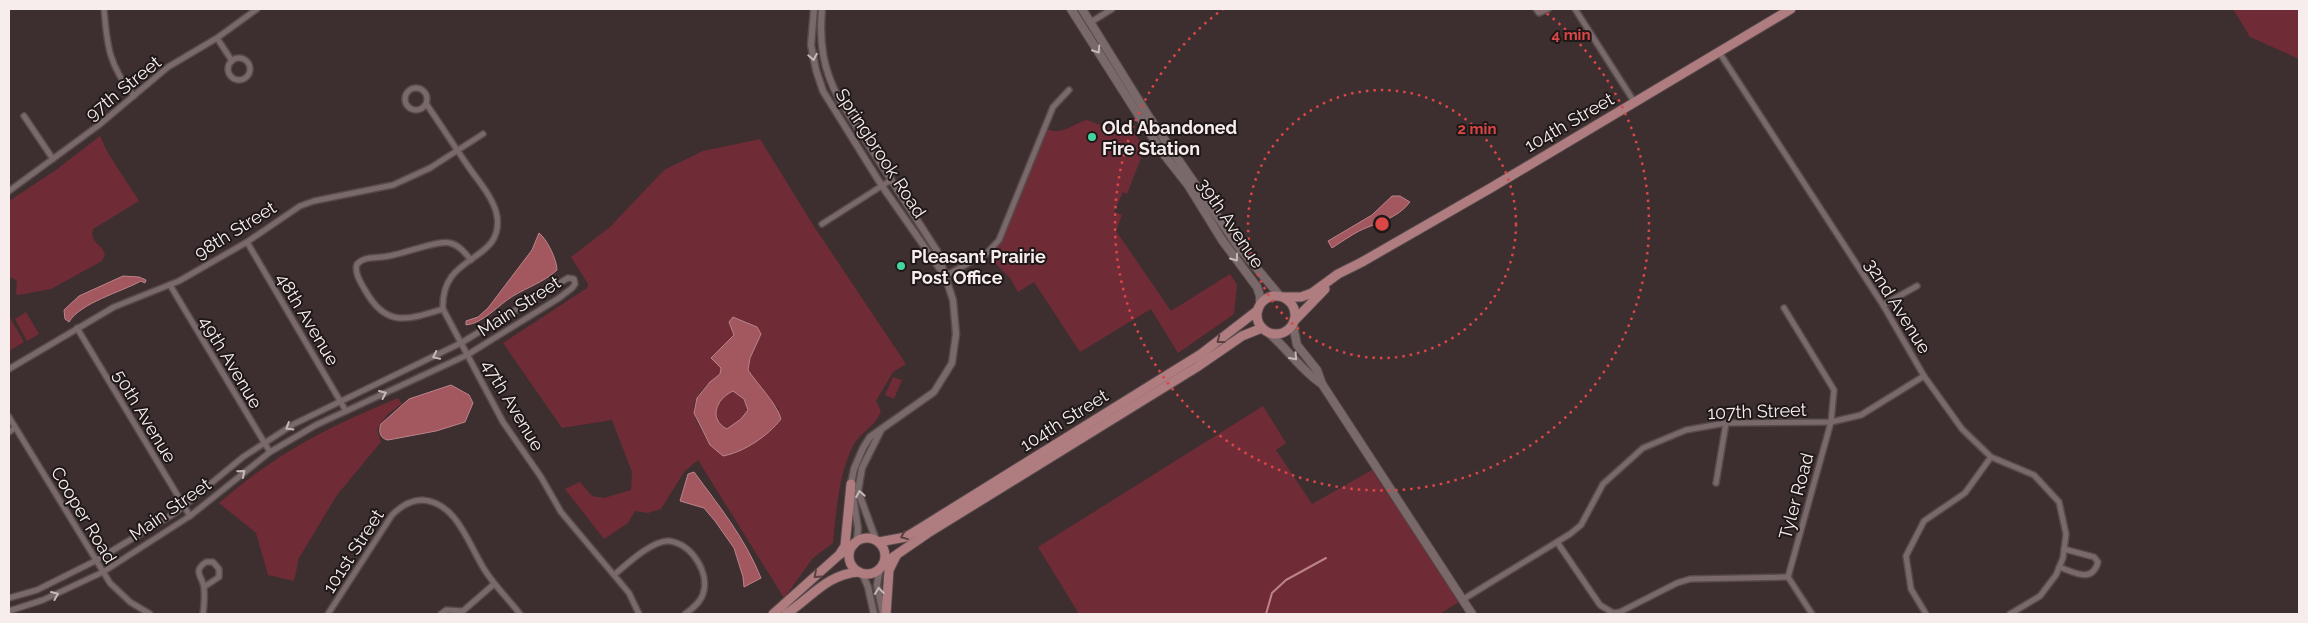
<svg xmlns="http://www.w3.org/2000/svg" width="2308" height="623" font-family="Raleway,sans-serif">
	<rect width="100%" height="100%" fill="#3d2e2f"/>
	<g fill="#702c36" fill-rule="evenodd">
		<path d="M 2233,9 L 2299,9 L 2299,59 L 2250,37 Z"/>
		<path d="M 1087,120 L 1114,130 L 1131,127 L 1142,145 L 1141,158 L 1127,194 L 1123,192 L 1114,212 L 1122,215 L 1116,231 L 1171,311 L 1230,274 L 1237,285 L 1234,314 L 1178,353 L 1151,309 L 1080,352 L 1034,282 L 1018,292 L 1010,278 L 986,254 L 994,247 L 1045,128 C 1062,137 1071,124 1087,120 Z"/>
		<path d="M 100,136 L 108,153 L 139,201 L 93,229 C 89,243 101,243 105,254 L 102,261 L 51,289 L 18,295 L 16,293 L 17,281 L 9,276 L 9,201 L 56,170 Z"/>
		<path d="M 760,139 L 815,228 L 906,364 L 893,372 L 876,401 L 881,411 C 876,426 862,431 854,444 C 839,472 836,511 833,543 L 813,558 L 784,598 L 698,460 L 684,472 L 661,509 L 648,513 L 635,511 L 628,523 L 604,539 L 565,489 L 580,482 L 592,496 L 604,498 L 631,490 L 632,472 L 612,420 L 562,428 L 503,343 L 587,288 L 588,284 L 571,257 L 610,227 L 664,170 L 703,151 ZM 734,317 L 747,322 L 761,334 L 750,358 L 748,370 L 771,403 L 779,408 L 774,428 L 734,454 L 710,445 C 705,436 695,422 694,412 C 692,396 709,382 720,374 L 721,368 L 711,358 L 735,335 Z"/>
		<path d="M 26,312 L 39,334 L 27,341 L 15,319 Z"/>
		<path d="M 9,316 L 24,342 L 9,351 Z"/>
		<path d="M 893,377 L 902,380 L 894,399 L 885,395 Z"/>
		<path d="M 733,391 L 744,399 L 748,410 L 741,419 L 728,429 C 707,419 716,399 733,391 Z"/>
		<path d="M 398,398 L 402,404 L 388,414 L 377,429 L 381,442 L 337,495 L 299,558 L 294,581 L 268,575 L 256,533 L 219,503 C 235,490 251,476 268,465 C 308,437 354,416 398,398 Z"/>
		<path d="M 1263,406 L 1286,443 L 1276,450 L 1312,504 L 1372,470 L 1393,502 L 1397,500 L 1462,600 L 1440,614 L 1079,614 L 1038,547 Z"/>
	</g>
	<g fill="#a3575f" stroke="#bc848a" fill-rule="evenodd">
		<path d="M 1392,196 L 1400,196 L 1410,202 C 1397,219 1378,222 1359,231 C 1350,236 1341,242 1332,248 L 1328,241 L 1372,215 Z"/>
		<path d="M 539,233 C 547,239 557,260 557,270 C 544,282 528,287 513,296 C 498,305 484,323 466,325 L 466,321 L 478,317 L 488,308 L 532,250 Z"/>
		<path d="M 123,276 L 139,277 L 146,280 L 145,283 L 141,281 C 121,292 80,303 69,322 L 65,319 L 64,310 L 79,296 Z"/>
		<path d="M 733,317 L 757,327 L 761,334 L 750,358 L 748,370 C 758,385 777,404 781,419 C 768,436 744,452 723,456 L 710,445 L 694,413 L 697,398 L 710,382 L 720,374 L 721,368 L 711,358 L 734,335 L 729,322 ZM 733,391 L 744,399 L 748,410 L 741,419 L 727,429 C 708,419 716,399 733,391 Z"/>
		<path d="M 451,385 L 469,395 L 473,403 L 465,422 L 436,431 L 388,440 C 380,439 378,431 381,424 L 409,399 Z"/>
		<path d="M 694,472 C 719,506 745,538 761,578 L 744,587 L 743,577 L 734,548 L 715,521 L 704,508 L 680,501 L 688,474 Z"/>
	</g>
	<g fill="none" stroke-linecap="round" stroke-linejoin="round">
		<path stroke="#bc848a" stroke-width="2" d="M 1266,614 L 1272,593 L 1286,580 L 1326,558"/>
		<defs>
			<g id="minor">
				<path d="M 104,9 C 107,46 109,66 134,96"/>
				<path d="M 1536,9 L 1539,13 L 1548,9"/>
				<path d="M 1575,9 L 1635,103"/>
				<path d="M 1091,22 L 1112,9"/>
				<path d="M 217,38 L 232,61"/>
				<path d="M 1719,52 L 1883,305 L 1924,376 L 1962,429 L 1991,457 L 2034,475 L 2059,502 L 2066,534 L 2063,558 L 2056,575 L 2040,596 L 2010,614"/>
				<circle cx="239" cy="69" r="11"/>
				<circle cx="416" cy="99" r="11"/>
				<path d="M 427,105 C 441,125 454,146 468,166 C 478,181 494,198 497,216 C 504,264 440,252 443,309 L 503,422 L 541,477 L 561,512 L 629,593 L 639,614"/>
				<path d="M 24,116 L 53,159"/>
				<path d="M 9,191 L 99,125 L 168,67 L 217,38 L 257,9"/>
				<path d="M 822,224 L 891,180"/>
				<path d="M 247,242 L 346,411"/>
				<path d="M 945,276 L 987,253 L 999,240 L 1053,107 L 1069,90"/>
				<path d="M 170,285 L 270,452"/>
				<path d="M 1883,305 L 1917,286"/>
				<path d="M 1784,308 L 1834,390 L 1831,422 L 1788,577"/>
				<path d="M 443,309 C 407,320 386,328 365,290 C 361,283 354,273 357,264 C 364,257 372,258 382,257 C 400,256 438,239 450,243 C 459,245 465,253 471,260"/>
				<path d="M 77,328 L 190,516"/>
				<path d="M 9,369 L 114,307 L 179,281 L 247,242 L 300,206 L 314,201 L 393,185 L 430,168 L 483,134"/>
				<path d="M 9,417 L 110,583 L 130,602 L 150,614"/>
				<path d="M 9,432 L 15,428"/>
				<path d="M 1716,483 L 1726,423"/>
				<path d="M 1557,542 L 1600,605 L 1613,613 L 1620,612 L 1677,583 L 1690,579 L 1788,577"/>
				<path d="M 2059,567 C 2074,572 2092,584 2098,562 L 2094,557 L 2064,549"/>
				<path d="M 614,575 C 626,565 652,540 669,541 C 692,544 710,573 703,594 C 700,603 692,609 685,614"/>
				<path d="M 1788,577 L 1812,614"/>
				<path d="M 9,598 L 37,590 L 95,561 L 175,513 L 243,457 L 294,424 L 461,343 L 568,278 L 574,279 L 575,284 L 572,288 L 559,298 L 467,355 L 316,425 L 270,452 L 190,516 L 103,572 L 43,600 L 9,611"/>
				<path d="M 1462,600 L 1570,534 L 1581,525 L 1603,484 L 1643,448 L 1686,430 L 1726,423 L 1831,422 L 1861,415 L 1924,376"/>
				<path d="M 203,614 C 204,606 205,598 204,589 C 204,577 191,572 206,562 L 213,562 L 219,569 L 219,577 L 204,587"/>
				<path d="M 328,614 L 392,515 C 400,507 410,500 422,500 C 458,502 469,547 486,572 C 496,587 509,600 520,614"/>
				<path d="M 441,614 L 446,610 L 463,611"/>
				<path d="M 461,614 L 463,611 L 494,584"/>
				<path d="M 1926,614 L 1911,589 L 1906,556 L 1924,521 L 1965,493 L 1991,457"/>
			</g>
			<g id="tertiary">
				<path d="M 814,9 L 811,45 L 816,70 L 823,91 L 882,186 L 940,269"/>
				<path d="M 822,9 C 819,43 823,69 839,99 L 937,251 L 953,300 L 956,334 L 952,363 L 934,392 L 870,437 L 863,448 L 854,469 L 851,484 L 858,528 L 857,542"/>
				<path d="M 876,540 L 858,491 L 862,468 L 881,430"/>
				<path d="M 880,568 L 877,585 L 883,614"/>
				<path d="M 862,573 L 868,587 L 874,614"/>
			</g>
			<g id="secondary">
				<path d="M 1071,9 L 1162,152 L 1188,185 L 1222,240 L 1257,287 L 1260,296 L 1260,306"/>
				<path d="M 1082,9 L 1149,117 L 1237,245 L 1280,296"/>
				<path d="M 1293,325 L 1297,345 L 1317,370 L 1322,384 L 1472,614"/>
				<path d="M 1265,330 C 1286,346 1300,370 1322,384"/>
			</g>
			<g id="primary">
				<circle cx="1276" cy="315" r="19"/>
				<path d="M 1284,297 L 1301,297 L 1312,293 L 1338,274 L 1362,262 L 1489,189 L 1791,9"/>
				<path d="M 1294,321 L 1325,289"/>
				<circle cx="867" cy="556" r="18"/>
				<path d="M 879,542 L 906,537 L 924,526 L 1201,354 L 1258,310"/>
				<path d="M 841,552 L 845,546 L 851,484"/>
				<path d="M 883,564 L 928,533 L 1197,367 L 1242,336 L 1262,328"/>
				<path d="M 773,614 L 839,555 L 854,544"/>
				<path d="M 786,614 C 812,597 827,574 859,572"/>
				<path d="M 886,614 L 889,570 L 896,556"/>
			</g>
		</defs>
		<use href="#minor" stroke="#564a4a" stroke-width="8"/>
		<use href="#tertiary" stroke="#564a4a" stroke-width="9"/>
		<use href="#secondary" stroke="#564a4a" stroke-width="10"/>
		<use href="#primary" stroke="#564a4a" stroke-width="11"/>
		<use href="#minor" stroke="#7a696a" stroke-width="5"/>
		<use href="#tertiary" stroke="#7a696a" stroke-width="6"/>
		<use href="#secondary" stroke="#7a696a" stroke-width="8"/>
		<use href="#primary" stroke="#af7c80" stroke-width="9"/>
	</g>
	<defs><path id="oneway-chevron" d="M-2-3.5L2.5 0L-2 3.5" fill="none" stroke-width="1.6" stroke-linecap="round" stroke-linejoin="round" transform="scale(1.25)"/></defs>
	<g stroke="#c5b8b9">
		<use href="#oneway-chevron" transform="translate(1097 50) rotate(57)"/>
		<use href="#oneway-chevron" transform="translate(813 57) rotate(80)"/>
		<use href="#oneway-chevron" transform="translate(1235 258) rotate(55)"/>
		<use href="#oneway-chevron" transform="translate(436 356) rotate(154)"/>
		<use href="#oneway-chevron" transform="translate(1294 357) rotate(48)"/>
		<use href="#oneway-chevron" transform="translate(383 394) rotate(-24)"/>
		<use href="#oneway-chevron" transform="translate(289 427) rotate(149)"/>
		<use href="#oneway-chevron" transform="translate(242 473) rotate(-40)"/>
		<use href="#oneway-chevron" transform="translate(860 494) rotate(-100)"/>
		<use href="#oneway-chevron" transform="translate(879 591) rotate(-97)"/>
		<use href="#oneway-chevron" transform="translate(55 595) rotate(-23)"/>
	</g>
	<g stroke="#594042">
		<use href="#oneway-chevron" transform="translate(1220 340) rotate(142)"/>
		<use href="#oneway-chevron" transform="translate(904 536) rotate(158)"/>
		<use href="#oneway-chevron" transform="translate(817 575) rotate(138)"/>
	</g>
	<g fill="none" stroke="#db4646" stroke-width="2.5" stroke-dasharray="2.5 5">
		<circle cx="1382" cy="224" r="134"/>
		<path d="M1541 9A267 267 0 1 1 1223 9"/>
	</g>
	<g fill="#45d49f" stroke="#1f1818" stroke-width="2">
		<circle cx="1092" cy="137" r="5"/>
		<circle cx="901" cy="266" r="5"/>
	</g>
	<g text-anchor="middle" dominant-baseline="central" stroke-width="4" stroke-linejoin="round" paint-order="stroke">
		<g font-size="18" fill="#f7eded" stroke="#1f1818">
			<text transform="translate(123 88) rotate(-39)">97th Street</text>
			<text transform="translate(1569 122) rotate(-30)">104th Street</text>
			<text transform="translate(881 153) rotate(57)">Springbrook Road</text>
			<text transform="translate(1231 223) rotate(56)">39th Avenue</text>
			<text transform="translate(235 230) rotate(-32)">98th Street</text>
			<text transform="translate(519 306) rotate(-33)">Main Street</text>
			<text transform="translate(1898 306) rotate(58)">32nd Avenue</text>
			<text transform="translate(308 319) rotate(59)">48th Avenue</text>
			<text transform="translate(231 362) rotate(59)">49th Avenue</text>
			<text transform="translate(513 405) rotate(59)">47th Avenue</text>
			<text transform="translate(1757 411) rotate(-2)">107th Street</text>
			<text transform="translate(145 416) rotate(59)">50th Avenue</text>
			<text transform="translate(1064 420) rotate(-32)">104th Street</text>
			<text transform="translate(1796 496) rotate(-75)">Tyler Road</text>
			<text transform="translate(170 509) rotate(-35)">Main Street</text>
			<text transform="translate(84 515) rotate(59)">Cooper Road</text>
			<text transform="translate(353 551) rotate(-57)">101st Street</text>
		</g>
		<g font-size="18" font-weight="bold" fill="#f7eded" stroke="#1f1818" text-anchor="start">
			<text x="1102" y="127">Old Abandoned<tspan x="1102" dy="21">Fire Station</tspan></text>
			<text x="911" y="256">Pleasant Prairie<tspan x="911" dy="21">Post Office</tspan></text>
		</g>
	</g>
	<circle cx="1382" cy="224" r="8" fill="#db4646" stroke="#1f1818" stroke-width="2.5"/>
	<g font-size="15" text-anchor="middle" font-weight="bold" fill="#db4646" stroke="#1f1818" stroke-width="4" stroke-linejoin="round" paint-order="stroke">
		<text x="1571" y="40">4 min</text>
		<text x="1477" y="134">2 min</text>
	</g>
	<rect width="2308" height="623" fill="none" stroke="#f7eded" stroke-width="20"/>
</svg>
